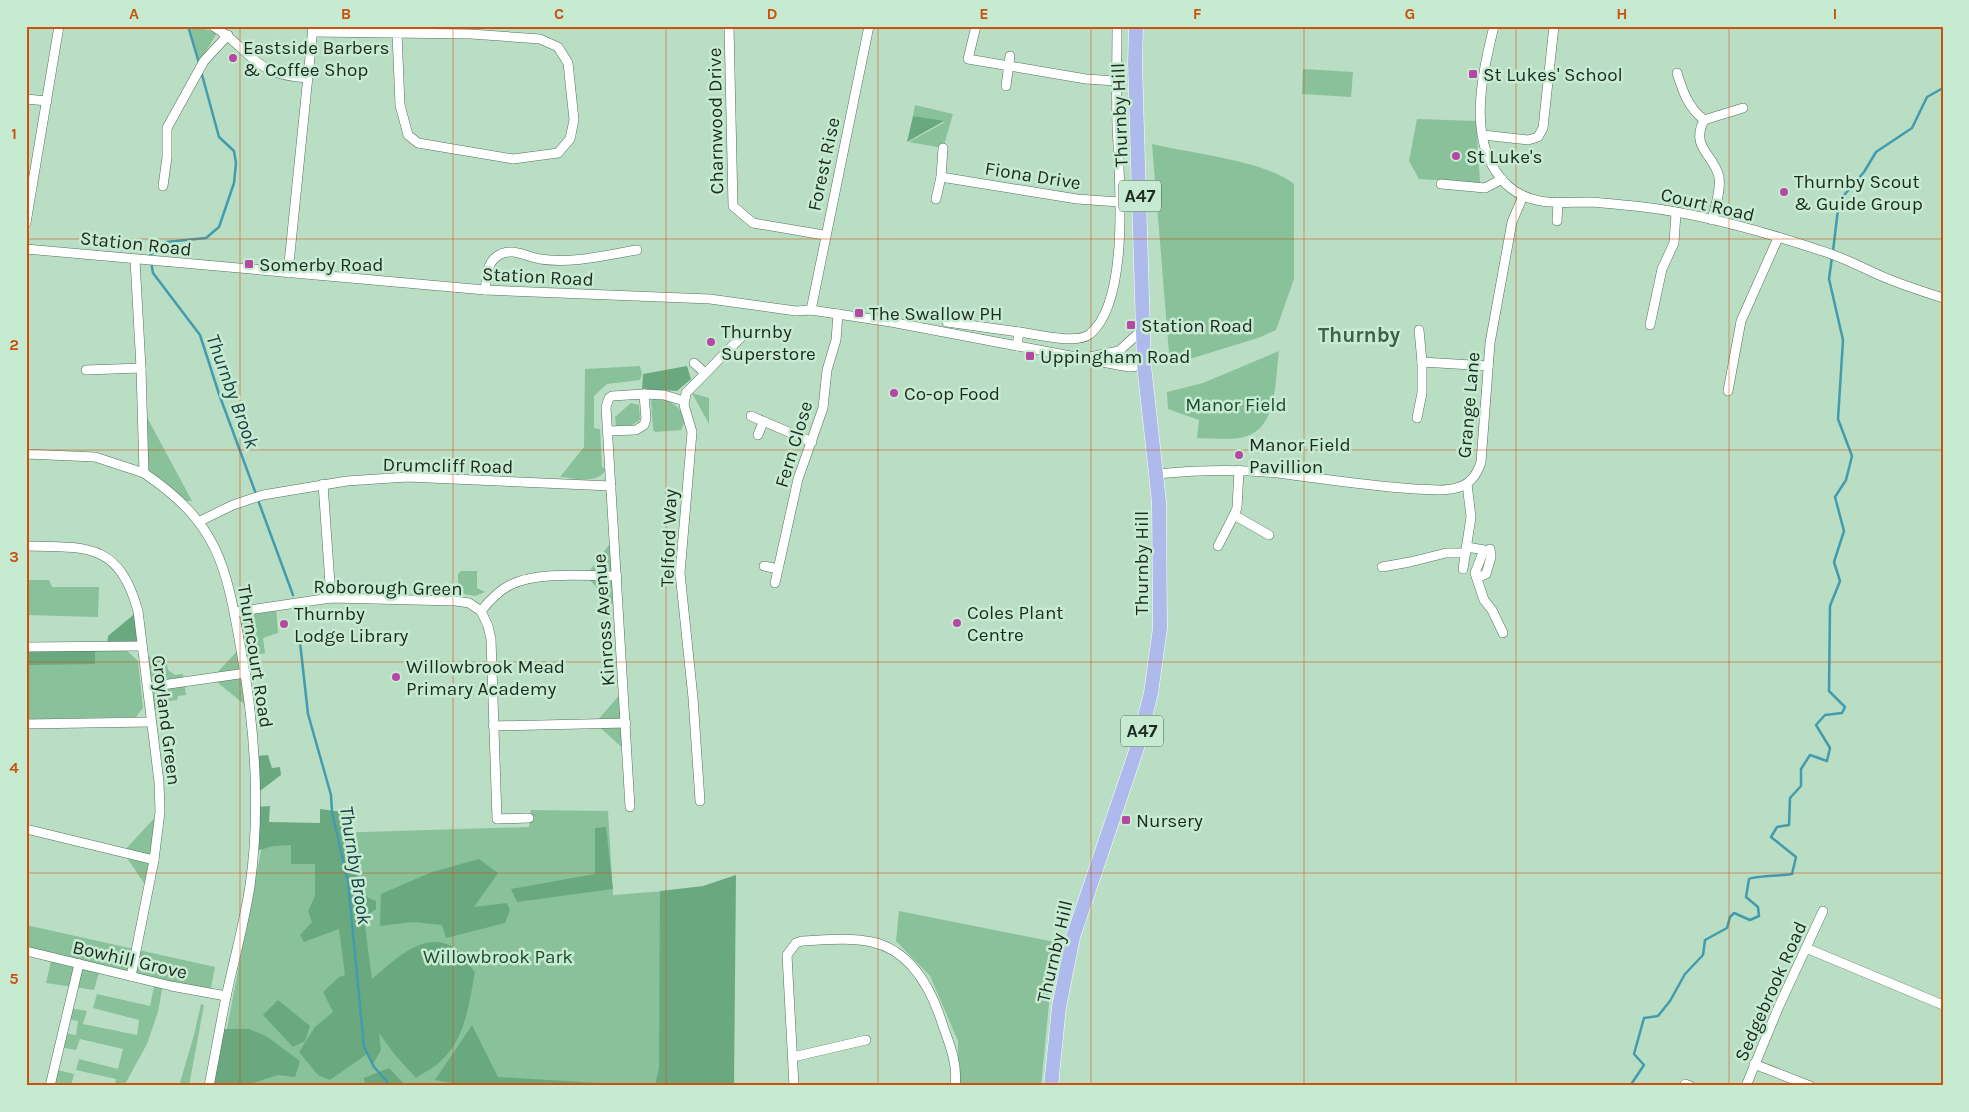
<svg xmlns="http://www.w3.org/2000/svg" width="1969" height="1112" font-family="Karla,sans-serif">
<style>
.green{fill:#88c19a}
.forest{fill:#6aa97f}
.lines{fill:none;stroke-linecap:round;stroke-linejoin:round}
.stream{stroke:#429caf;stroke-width:2.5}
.minor-casing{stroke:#52725c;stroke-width:10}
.highway-casing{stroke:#fff;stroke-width:15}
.minor{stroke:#fff;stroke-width:9}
.highway{stroke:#aebaeb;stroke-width:14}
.grid{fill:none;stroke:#c9520f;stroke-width:1;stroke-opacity:0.55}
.poi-dot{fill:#b647a5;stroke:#c7ebd1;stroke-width:2}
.labels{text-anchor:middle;stroke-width:5;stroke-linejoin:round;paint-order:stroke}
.shield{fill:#c7ebd1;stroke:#4f6455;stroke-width:1}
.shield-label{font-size:18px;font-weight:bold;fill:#1c2a20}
.poi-label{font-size:19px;fill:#1c2a20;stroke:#c7ebd1;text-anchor:start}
.street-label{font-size:19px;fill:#1c2a20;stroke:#c7ebd1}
.park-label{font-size:19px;fill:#1c4b2e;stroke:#c7ebd1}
.water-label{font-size:20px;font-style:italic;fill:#153e47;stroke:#c7ebd1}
.quarter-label{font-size:21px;font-weight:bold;fill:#40604a;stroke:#c7ebd1}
.neatline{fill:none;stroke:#c9520f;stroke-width:2}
.grid-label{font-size:16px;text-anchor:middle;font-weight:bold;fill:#c9520f}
</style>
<rect width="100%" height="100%" fill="#badec4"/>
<!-- green -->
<g class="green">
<polygon points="188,26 196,26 217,33 200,61 198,59"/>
<polygon points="1303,69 1353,72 1351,97 1302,94"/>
<polygon points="915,105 953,114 943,148 909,142 945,122 913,116"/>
<polygon points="1417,119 1476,121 1480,183 1419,179 1409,161"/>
<path d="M 1152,144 C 1189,153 1267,161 1294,184 L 1294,279 L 1276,330 L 1258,338 L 1170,365 Z"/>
<path d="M 1279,351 C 1275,378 1278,426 1247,436 C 1233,441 1212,438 1197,438 L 1199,420 L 1168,409 L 1167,392 L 1203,383 Z"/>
<path d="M 640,366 L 642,374 L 640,380 L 607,384 L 594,396 L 594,428 L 600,429 L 602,467 L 606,470 C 596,485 575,478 560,477 L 584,447 L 585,369 Z"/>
<polygon points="692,393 709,398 709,424"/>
<path d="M 655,398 C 669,399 680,406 686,419 L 681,430 L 655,432 L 653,429 L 651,401 Z"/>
<polygon points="631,403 639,405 640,420 632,425 616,426 615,417"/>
<polygon points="142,408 192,501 181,501 144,473"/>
<polygon points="614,538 620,613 586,576"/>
<polygon points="461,571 477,571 477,588 485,592 475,596 458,593 458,574"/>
<polygon points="26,580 49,580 52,587 99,587 98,617 26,615"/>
<polygon points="276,606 278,633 263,638 265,653 243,657 250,709 212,678 241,647 235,614"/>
<polygon points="26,651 127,651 138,661 143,708 136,717 26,719"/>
<polygon points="143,657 166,657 168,670 175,675 183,674 186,695 178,696 177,700 163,702 150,716"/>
<polygon points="624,690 628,753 595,723"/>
<polygon points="531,810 608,811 613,895 677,890 675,1086 216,1086 264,835 529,827"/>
<polygon points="160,812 148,889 123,852"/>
<polygon points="899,911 1055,942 1041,1086 958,1086 958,1041 930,976 896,941"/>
<polygon points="26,925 215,967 210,993 100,969 94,990 46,983 52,957 26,951"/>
<polygon points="155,982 163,984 158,1012 147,1044 124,1086 115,1086 116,1079 76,1070 79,1059 118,1069 123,1049 80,1039 76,1050 60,1047 63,1033 76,1035 78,1021 66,1019 69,1008 87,1011 83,1024 137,1035 139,1020 93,1008 97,994 150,1006"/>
<polygon points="201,1004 204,1005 189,1086 179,1086 194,1035"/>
<polygon points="54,1069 74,1074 71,1086 49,1086"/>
</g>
<!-- forest -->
<g class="forest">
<polygon points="913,116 944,121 907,142"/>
<polygon points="687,366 691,379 677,391 642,389 643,374"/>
<polygon points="138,611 141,646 107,646 108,636"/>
<polygon points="26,650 95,651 95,664 29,665 26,664"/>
<polygon points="268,755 272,768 280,767 281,775 256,794 255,756"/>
<path d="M 270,806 L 269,822 L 320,823 L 320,809 L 351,813 L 359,894 L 376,901 L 376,909 L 360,920 L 364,919 L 372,979 C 392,963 421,931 451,946 C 460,950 468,965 475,972 C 469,1003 466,1037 442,1060 C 435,1067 425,1072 416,1078 L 395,1055 L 379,1033 L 381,1050 L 373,1064 L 367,1054 L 330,1080 L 318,1075 L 299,1052 L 315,1027 L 333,1012 L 323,992 L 339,977 L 345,975 L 339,929 L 304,942 L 300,935 L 312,922 L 308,911 L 315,896 L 315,864 L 291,864 L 291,845 L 273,846 L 253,852 L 256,807 Z"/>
<polygon points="606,827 613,889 517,902 511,889 595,874 595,828"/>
<polygon points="479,859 498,873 474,907 507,903 510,910 505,923 446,938 442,925 413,922 380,926 381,894 432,872"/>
<polygon points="736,875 734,1086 655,1086 659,1068 660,891 703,886"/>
<polygon points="278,1000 310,1026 305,1041 293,1047 263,1015"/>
<polygon points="472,1025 498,1077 648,1086 468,1086 435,1080"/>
<polygon points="222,1029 249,1029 266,1036 300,1061 295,1077 278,1075 244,1086 211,1086"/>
<polygon points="389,1068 406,1086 365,1086 364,1078"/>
</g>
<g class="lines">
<!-- stream -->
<g class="stream">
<polyline points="188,26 199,63"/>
<polyline points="201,71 219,137 234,151 236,163 234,183 219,227 206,238 166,242 150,255 153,273 200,335 219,394 256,494"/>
<polyline points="1833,251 1839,201 1864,172 1876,152 1912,128 1927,97 1943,88"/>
<polyline points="258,500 293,595"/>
<polyline points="300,642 308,714 331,795 332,812 348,882 364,1047 374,1067 391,1086"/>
<path d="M 1630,1086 L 1644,1065 L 1634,1054 L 1644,1018 L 1658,1016 L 1670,1001 L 1685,974 L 1703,955 L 1705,940 L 1727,928 L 1730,917 L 1734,913 L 1750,920 L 1759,916 L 1758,907 L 1746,897 L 1749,879 C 1754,876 1782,876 1792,874 L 1796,857 L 1771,837 L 1777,827 L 1789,825 L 1790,798 L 1801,786 L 1801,769 L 1810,755 L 1827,761 L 1830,748 L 1816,725 L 1825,715 L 1842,713 L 1845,707 L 1829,691 L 1830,606 L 1840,581 L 1834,562 L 1844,531 L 1835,497 L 1846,480 L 1852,456 L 1838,419 L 1843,340 L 1829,279 L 1832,257"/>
</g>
<defs>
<g id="minor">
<path d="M 213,26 C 253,51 253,75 307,78"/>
<polyline points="729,26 733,206 753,223 824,235"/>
<polyline points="976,26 968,59 1086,79 1116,81"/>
<path d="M 1494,26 C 1482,76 1465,144 1507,185 C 1531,207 1560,202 1590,202 C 1607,203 1625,205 1643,207 C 1702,214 1762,231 1819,250 C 1840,256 1859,266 1879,275 C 1899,284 1921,291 1943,298"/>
<polyline points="312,32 471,34 540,39 558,47 568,63 574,120 570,139 558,153 513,159 418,143 408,135 400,105 397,33"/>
<path d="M 1677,73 C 1683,92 1688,107 1704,120 C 1690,148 1714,154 1719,177 C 1721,191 1715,207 1712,220"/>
<polyline points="1006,86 1010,56"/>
<polyline points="26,99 47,101"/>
<polyline points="1704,120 1743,108"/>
<polyline points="1483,135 1528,140 1538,137 1543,128 1554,26"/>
<polyline points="943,148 941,177 1077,199 1119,202"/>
<polyline points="1441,184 1485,188 1502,179"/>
<polyline points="163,186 167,157 167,128 204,61 228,35"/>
<polyline points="936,199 941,177"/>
<polyline points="1557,221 1558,202"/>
<polyline points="26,223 59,26"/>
<polyline points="26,249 485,290 710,299 796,311 811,310 891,322 1118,365 1130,367 1144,365"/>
<path d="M 135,260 L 141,368 L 144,473 C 219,524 226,565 241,650 C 255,728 261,808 250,886 C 244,924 234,960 226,997 C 220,1026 215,1056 209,1086"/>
<polyline points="288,273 313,27"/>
<path d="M 485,290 C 487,278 486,262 499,255 C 512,247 526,257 540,259 C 572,264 606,255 637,250"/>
<polyline points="811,310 869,26"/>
<polyline points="947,322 1019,332 1017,346"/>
<polyline points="1650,325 1662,269 1674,243 1676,213"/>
<polyline points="1419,330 1422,362"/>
<path d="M 1019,332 C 1036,334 1076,345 1090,334 C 1131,300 1119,174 1117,125 C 1116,92 1117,59 1117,26"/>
<polyline points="1090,357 1119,351 1143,329"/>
<polyline points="694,363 705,373"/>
<polyline points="86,370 141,368"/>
<polyline points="1728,391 1741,321 1778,238"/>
<polyline points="644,394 664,395 684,401"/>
<polyline points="751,416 812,442"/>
<polyline points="1417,418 1422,393 1422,362 1488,366"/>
<polyline points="608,431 636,430 644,425 646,419 644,394 612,396 609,398 606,407 630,807"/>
<polyline points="758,435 763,422"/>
<polyline points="26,454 95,457 144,473"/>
<polyline points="1239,470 1237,508 1234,515 1269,535"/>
<path d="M 1157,474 C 1198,470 1237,469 1278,473 C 1324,479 1369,486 1415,489 C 1428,489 1443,492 1456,488 C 1470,485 1477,475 1481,462 L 1490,343 L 1512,222 L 1523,196"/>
<polyline points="323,484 331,598"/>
<polyline points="200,521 233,505 263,495 347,481 407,477 611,486"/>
<path d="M 26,546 C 88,547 119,543 138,611 L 159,782 L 160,812 L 154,860 L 131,976"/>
<polyline points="1218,546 1234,515"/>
<polyline points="1467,547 1484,550 1475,573 1484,600 1492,610 1503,633"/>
<polyline points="764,566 778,569"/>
<polyline points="1382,567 1410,562 1446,553 1466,553"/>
<polyline points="1463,569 1471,517 1467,484"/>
<polyline points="1477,578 1486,574 1491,557 1490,549"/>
<polyline points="775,583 798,479 823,408 827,370 836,340 838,314"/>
<polyline points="481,611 488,626 491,639 497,819 529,818"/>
<path d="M 235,612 L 331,598 L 456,601 L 469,603 L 481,611 C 489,601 498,591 510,585 C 538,571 586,576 617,576"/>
<polyline points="26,647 141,646"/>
<polyline points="148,687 246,673"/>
<polyline points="26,724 151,722"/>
<polyline points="493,726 626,723"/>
<polyline points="700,801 693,698 680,573 692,432 684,405 686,393 746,332"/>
<polyline points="26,829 154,860"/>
<polyline points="1806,948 1943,1005"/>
<polyline points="26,951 171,986 226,996"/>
<polyline points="793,1057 866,1040"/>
<polyline points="1754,1064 1810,1086"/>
<polyline points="1685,1084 1690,1086"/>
<polyline points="50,1086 79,964"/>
<path d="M 794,1086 L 787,955 L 796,943 L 802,941 C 825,940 849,937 872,942 C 912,951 932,990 943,1026 C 950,1045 958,1065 955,1086"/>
<polyline points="1746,1086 1779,1006 1823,911"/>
</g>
<polyline id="highway" points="1051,1086 1059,1007 1073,937 1137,748 1151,693 1160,628 1159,502 1144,365 1135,63 1136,26"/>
</defs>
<!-- minor casing -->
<use href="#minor" class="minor-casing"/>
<!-- highway casing -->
<use href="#highway" class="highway-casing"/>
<!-- minor -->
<use href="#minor" class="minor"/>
<!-- highway -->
<use href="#highway" class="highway"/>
</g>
<!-- grid -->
<path class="grid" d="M 240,26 L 240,1086M 453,26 L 453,1086M 666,26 L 666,1086M 878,26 L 878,1086M 1091,26 L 1091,1086M 1304,26 L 1304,1086M 1516,26 L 1516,1086M 1729,26 L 1729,1086M 26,239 L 1943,239M 26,450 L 1943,450M 26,662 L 1943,662M 26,873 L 1943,873"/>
<!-- markers -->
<g class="poi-dot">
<circle cx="233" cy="58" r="5"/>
<rect x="1468" y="69" width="10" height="10" rx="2.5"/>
<circle cx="1456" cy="156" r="5"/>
<circle cx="1784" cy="192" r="5"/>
<rect x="244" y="259" width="10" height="10" rx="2.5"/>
<rect x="854" y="308" width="10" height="10" rx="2.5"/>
<rect x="1126" y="320" width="10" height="10" rx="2.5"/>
<circle cx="711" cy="342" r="5"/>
<rect x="1025" y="351" width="10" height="10" rx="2.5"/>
<circle cx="894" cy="393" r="5"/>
<circle cx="1239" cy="455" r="5"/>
<circle cx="957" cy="623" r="5"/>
<circle cx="284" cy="624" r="5"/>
<circle cx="396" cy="677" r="5"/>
<rect x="1121" y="815" width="10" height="10" rx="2.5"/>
</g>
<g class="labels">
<!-- shield labels -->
<g class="shield">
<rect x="1119" y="180.5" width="42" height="31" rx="4"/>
<rect x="1121" y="715.5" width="42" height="31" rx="4"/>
</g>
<g class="shield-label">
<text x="1140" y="202">A47</text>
<text x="1142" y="737">A47</text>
</g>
<!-- poi labels -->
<g class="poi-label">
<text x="243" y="54">Eastside Barbers<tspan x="243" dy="22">&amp; Coffee Shop</tspan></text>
<text x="1483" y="81">St Lukes' School</text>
<text x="1466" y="163">St Luke's</text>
<text x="1794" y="188">Thurnby Scout<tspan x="1794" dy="22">&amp; Guide Group</tspan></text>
<text x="259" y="271">Somerby Road</text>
<text x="869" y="320">The Swallow PH</text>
<text x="1141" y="332">Station Road</text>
<text x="721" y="338">Thurnby<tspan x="721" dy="22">Superstore</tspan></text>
<text x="1040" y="363">Uppingham Road</text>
<text x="904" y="400">Co-op Food</text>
<text x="1249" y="451">Manor Field<tspan x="1249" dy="22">Pavillion</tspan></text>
<text x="967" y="619">Coles Plant<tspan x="967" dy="22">Centre</tspan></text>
<text x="294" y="620">Thurnby<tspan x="294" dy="22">Lodge Library</tspan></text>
<text x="406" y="673">Willowbrook Mead<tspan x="406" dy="22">Primary Academy</tspan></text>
<text x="1136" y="827">Nursery</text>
</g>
<!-- street labels -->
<g class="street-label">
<text transform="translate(1119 115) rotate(-92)" y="7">Thurnby Hill</text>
<text transform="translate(715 121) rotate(-91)" y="7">Charnwood Drive</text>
<text transform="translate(823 164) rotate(-78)" y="7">Forest Rise</text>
<text transform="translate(1033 175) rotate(9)" y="7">Fiona Drive</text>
<text transform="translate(1708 204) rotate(13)" y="7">Court Road</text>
<text transform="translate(136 243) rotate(6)" y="7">Station Road</text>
<text transform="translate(538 276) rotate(3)" y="7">Station Road</text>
<text transform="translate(1468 405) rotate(-85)" y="7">Grange Lane</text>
<text transform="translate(793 444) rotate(-73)" y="7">Fern Close</text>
<text transform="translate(448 465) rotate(1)" y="7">Drumcliff Road</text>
<text transform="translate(668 538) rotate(-88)" y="7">Telford Way</text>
<text transform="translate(1141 563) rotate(-90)" y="7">Thurnby Hill</text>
<text transform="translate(388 587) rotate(1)" y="7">Roborough Green</text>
<text transform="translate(603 620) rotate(-94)" y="7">Kinross Avenue</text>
<text transform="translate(256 656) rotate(81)" y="7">Thurncourt Road</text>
<text transform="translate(167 720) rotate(83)" y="7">Croyland Green</text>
<text transform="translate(1054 951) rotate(-77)" y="7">Thurnby Hill</text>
<text transform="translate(130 959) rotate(13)" y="7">Bowhill Grove</text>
<text transform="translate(1770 991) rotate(-66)" y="7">Sedgebrook Road</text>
</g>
<!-- park labels -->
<g class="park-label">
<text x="1236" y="411">Manor Field</text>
<text x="498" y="963">Willowbrook Park</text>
</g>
<!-- water labels -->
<g class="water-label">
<text transform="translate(233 391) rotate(70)" y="7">Thurnby Brook</text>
<text transform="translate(356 865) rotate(81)" y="7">Thurnby Brook</text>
</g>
<!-- quarter labels -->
<g class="quarter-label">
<text x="1359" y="342">Thurnby</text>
</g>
</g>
<!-- border -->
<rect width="1969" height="1112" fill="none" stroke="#c7ebd1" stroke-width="55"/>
<rect x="28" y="28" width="1914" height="1056" class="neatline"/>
<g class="grid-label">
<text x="134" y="19">A</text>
<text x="346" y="19">B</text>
<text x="559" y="19">C</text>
<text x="772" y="19">D</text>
<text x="984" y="19">E</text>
<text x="1197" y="19">F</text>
<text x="1410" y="19">G</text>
<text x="1622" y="19">H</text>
<text x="1835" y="19">I</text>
<text x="14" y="139">1</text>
<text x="14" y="350">2</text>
<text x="14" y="562">3</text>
<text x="14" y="773">4</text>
<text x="14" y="984">5</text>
</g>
</svg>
